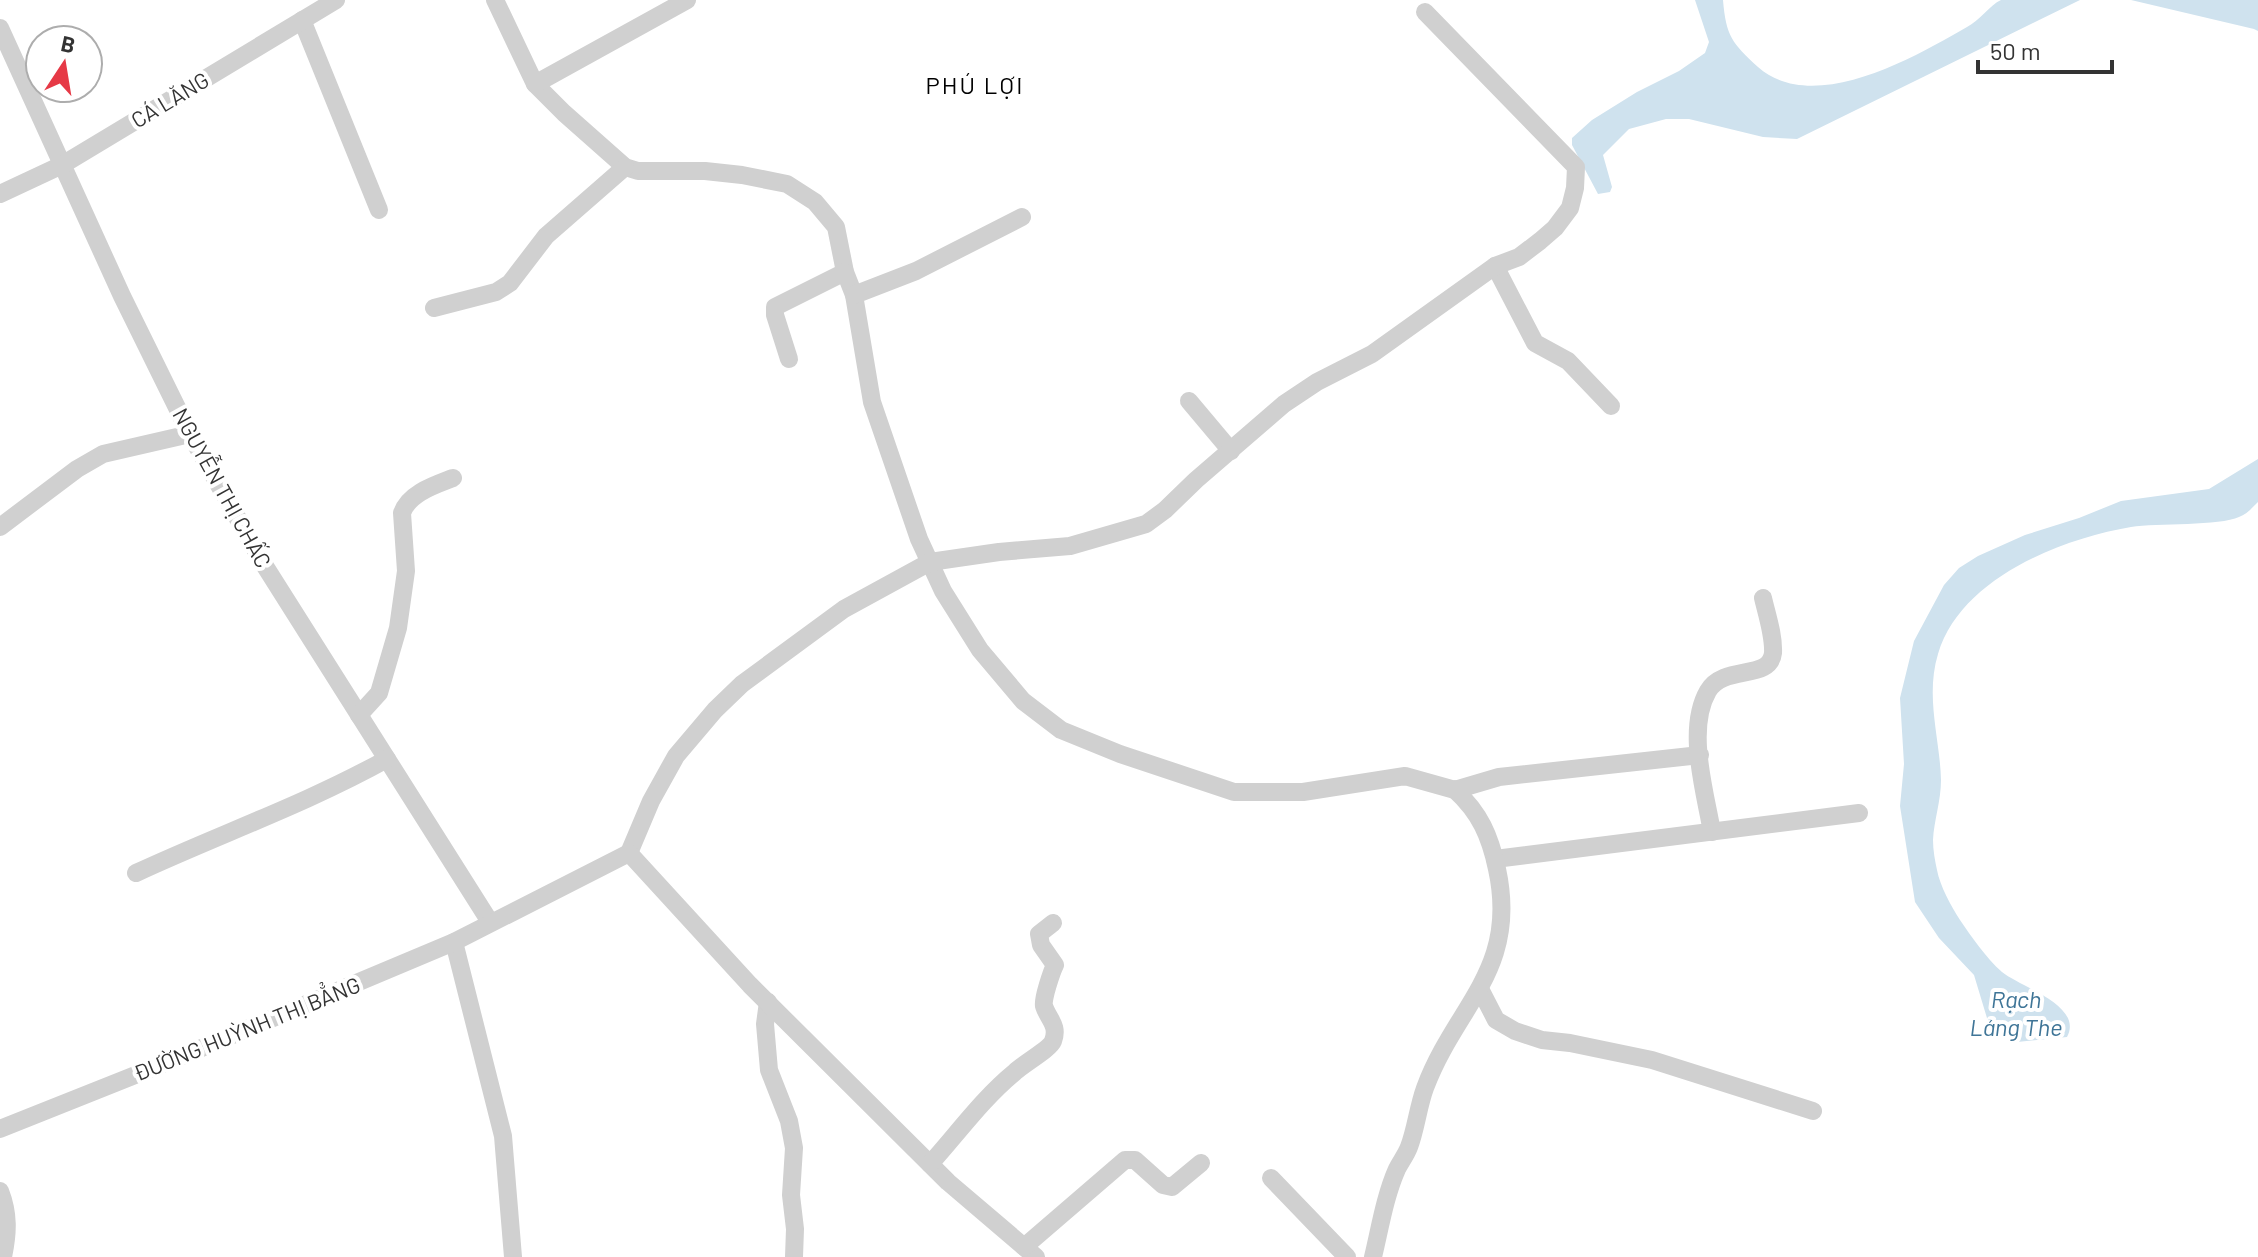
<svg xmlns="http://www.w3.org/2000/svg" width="2258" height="1257" font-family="Barlow,sans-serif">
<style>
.water{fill:#cfe2ee}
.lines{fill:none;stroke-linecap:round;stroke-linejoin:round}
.street{stroke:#d0d0d0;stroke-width:18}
.labels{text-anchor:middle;stroke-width:8;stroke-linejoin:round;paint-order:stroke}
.street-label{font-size:22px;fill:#333;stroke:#fff}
.neighbourhood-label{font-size:24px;letter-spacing:2px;fill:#000;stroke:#fff}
.water-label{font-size:24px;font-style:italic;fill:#3f7597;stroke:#fff}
</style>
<rect width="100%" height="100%" fill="#fff"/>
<!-- water -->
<g class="water">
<path d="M 1695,0 L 1723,0 C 1726,36 1732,43 1758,67 C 1813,116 1915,57 1967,27 C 1979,21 1990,5 2001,0 C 2010,0 2066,0 2080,0 L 1797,139 L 1763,137 L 1689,119 L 1666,119 L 1629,129 L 1603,155 L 1612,187 L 1610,192 L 1598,194 L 1572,145 L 1572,138 L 1592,120 L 1637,92 L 1679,71 L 1705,53 L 1709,42 Z"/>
<polygon points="2131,0 2258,0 2258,31 2254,29"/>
<path d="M 2258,459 L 2258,502 C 2252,508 2247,514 2239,517 C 2220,526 2157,523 2131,527 C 2060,539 1960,579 1938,654 C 1925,697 1940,738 1941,780 C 1941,801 1934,820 1933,840 C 1933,850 1935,861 1937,870 C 1940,886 1951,906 1960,920 C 1971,936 1986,958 2002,972 C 2020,987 2084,1005 2067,1037 L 2017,1042 L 2002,1037 L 1990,1028 L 1974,975 L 1939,938 L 1915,902 L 1900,806 L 1904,764 L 1900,698 L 1914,641 L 1944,585 L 1959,568 L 1978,556 L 2025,535 L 2079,518 L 2121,501 L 2209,489 Z"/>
</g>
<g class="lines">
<!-- street -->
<g class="street">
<polyline points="495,0 535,84 564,113 625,167 638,171 705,171 742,175 787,184 815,202 836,227 845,272 854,295 872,402 919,539 943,591 980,650 1023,701 1061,730 1120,754 1234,792 1303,792 1405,776 1455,790 1499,777 1700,755"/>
<polyline points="302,20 379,210"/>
<polyline points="0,28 122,296 190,434 263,563 490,922"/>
<polyline points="535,84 687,0"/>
<polyline points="0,194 62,165 336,0"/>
<polyline points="1495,266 1535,343 1568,361 1611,406"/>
<polyline points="854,295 916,271 1022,217"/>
<polyline points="434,308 496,292 510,283 546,236 625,167"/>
<polyline points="789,359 775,315 775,307 845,272"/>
<polyline points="1189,401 1231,451"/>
<polyline points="0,527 77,469 103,454 190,434"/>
<path d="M 359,715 L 379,693 L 398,628 L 406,571 L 402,513 C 409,493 435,485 453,478"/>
<path d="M 1712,832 C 1705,791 1686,729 1708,691 C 1724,664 1770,681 1773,653 C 1774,636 1767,615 1763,598"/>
<polyline points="629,853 651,801 676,756 715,710 742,684 844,609 930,562 999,552 1070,546 1146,524 1165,510 1196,480 1284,404 1317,382 1372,354 1495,266 1519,257 1540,241 1555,228 1570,208 1575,188 1576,167 1425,12"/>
<polyline points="1495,859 1859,813"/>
<path d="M 136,873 C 220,834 306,804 387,759"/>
<polyline points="454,942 503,1136 513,1257"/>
<polyline points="1480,989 1496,1020 1515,1031 1542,1040 1570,1043 1652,1060 1813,1111"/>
<polyline points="768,1002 765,1024 769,1070 789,1121 794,1148 791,1195 795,1229 794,1257"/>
<polyline points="0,1129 173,1060 454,942 629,853 750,985 948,1182 1036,1257"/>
<path d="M 930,1164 C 958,1133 983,1098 1015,1072 C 1023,1064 1050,1049 1053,1041 C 1059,1025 1048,1019 1044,1006 C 1042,1000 1052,971 1055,965 L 1041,945 L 1039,934 L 1053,923"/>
<polyline points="1271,1178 1347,1257"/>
<path d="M 0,1191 C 9,1214 8,1233 3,1257"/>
<polyline points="1024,1247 1125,1160 1135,1160 1163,1185 1172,1187 1201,1163"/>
<path d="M 1373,1257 C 1380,1228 1385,1196 1397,1169 C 1401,1161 1406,1155 1409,1147 C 1416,1129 1418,1107 1425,1088 C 1456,1005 1519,970 1497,869 C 1490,836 1480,813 1455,790"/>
</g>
</g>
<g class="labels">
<!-- street labels -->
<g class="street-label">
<text transform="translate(170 100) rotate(-31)" y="8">CÁ LĂNG</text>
<text transform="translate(222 488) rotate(61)" y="8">NGUYỄN THỊ CHẤC</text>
<text transform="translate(247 1029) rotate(-22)" y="8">ĐƯỜNG HUỲNH THỊ BẲNG</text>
</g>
<!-- neighbourhood labels -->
<g class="neighbourhood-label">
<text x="975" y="94">PHÚ LỢI</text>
</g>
<!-- water labels -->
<g class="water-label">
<text x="2016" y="1008">Rạch<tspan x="2016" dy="28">Láng The</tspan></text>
</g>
</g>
<!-- north arrow -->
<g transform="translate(64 64) rotate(12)"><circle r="38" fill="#ffffff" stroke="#adadad" stroke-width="2"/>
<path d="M0-6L14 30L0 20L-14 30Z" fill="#e63946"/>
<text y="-12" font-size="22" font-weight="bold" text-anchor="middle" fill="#333333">B</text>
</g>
<!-- scale -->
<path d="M1978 60v12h134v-12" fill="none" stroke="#333333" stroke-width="4"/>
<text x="1990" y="60" font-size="24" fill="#333333" stroke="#ffffff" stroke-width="6" paint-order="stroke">50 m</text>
</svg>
